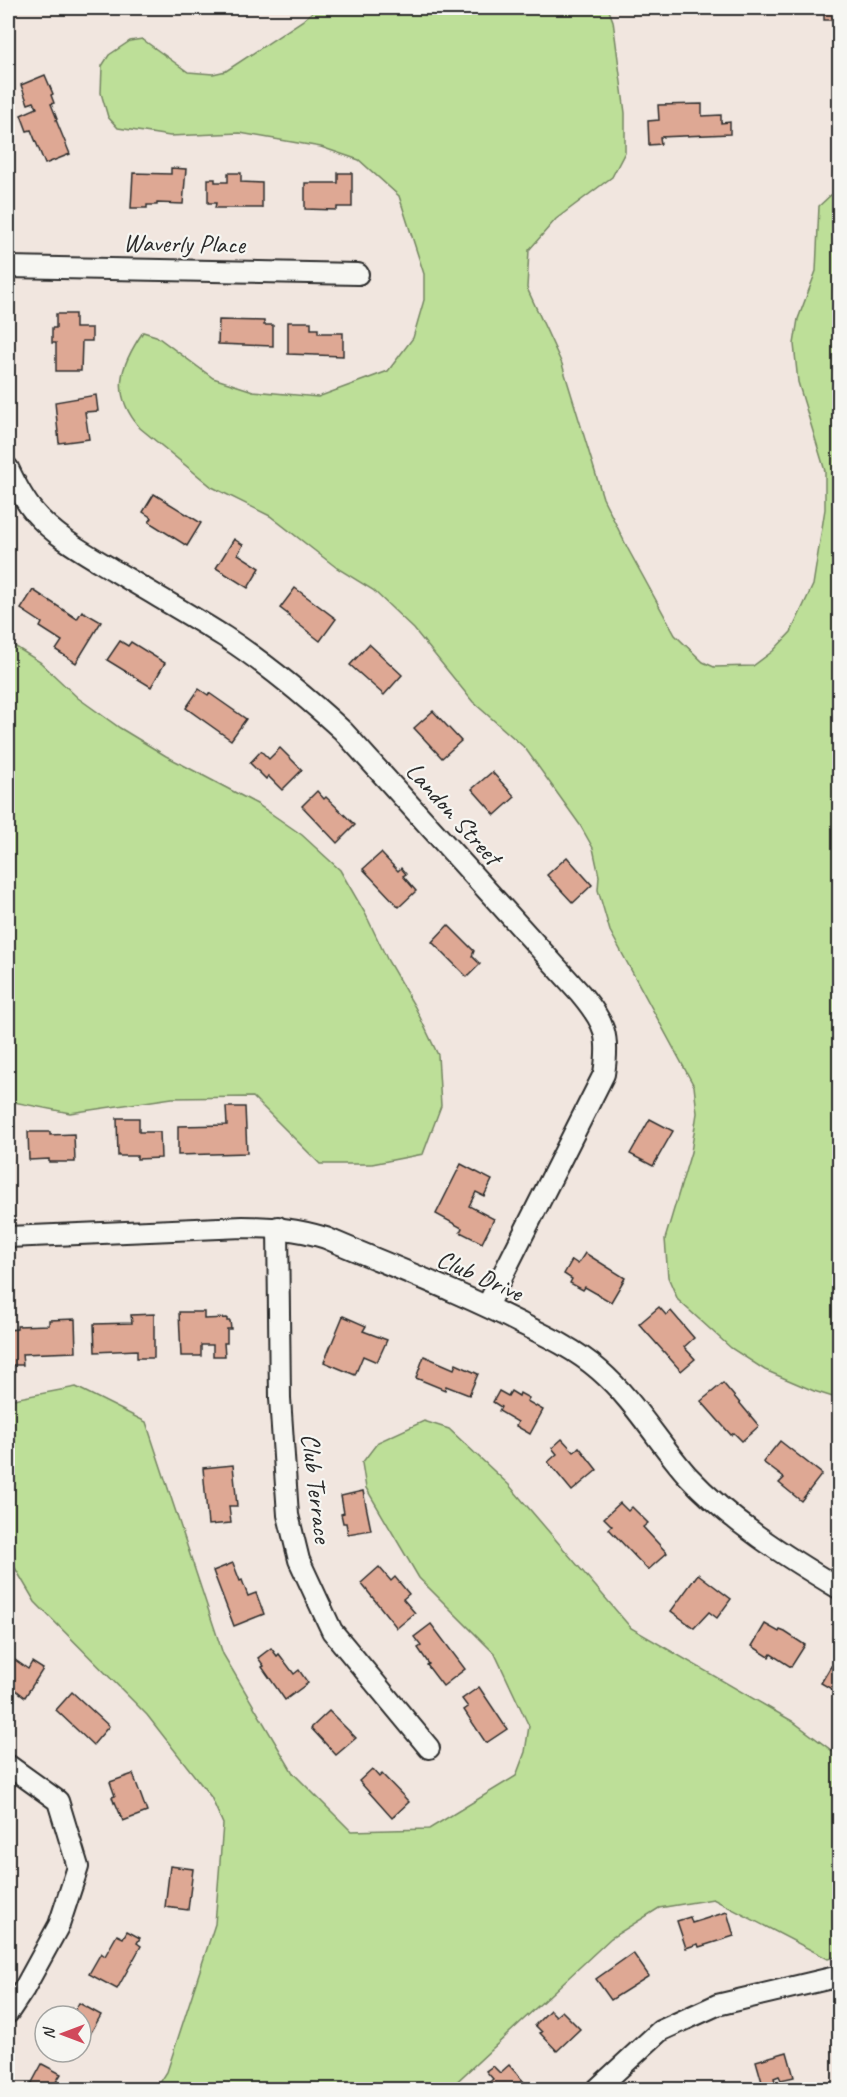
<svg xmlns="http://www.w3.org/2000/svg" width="847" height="2097" font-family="Caveat,sans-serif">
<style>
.green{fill:#bddf98;stroke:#748562;stroke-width:1.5}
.building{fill:#dea894;stroke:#2b2b2b;stroke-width:1.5}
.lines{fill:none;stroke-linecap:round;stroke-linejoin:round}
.minor-casing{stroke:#2b2b2b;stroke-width:24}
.minor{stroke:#f6f6f2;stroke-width:20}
.labels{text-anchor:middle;stroke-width:4.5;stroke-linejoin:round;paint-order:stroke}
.street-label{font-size:26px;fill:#2b2b2b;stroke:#f6f6f2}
</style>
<rect width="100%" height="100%" fill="#f1e6df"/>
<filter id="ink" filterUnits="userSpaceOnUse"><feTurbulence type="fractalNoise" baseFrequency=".0167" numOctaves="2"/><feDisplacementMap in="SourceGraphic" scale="12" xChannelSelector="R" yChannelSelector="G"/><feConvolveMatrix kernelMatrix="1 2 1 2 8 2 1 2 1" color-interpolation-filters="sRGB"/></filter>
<g filter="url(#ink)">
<!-- green -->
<g class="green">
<path d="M 317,8 L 608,8 L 613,21 L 625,113 L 625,152 L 612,177 L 556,219 L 529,250 L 527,288 L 562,364 L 603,498 L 628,549 L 675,635 L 703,662 L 714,667 L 753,666 L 773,651 L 791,632 L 813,585 L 825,509 L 825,471 L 798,382 L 794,344 L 798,319 L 816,271 L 819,206 L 831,195 L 839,192 L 839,1399 L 814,1391 L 765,1370 L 731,1348 L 678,1300 L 668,1277 L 665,1239 L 691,1152 L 697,1113 L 694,1086 L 610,931 L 598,890 L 599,876 L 593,848 L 580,825 L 525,748 L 473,702 L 414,629 L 373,590 L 337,568 L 270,516 L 212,487 L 140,428 C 110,393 120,366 143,332 L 156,336 L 213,378 L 253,391 L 318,397 L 388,371 L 413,338 L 424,300 L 424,274 L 399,196 L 359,160 L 321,147 L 240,133 L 170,136 L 118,128 L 108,117 L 101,93 L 102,66 L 109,55 L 130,41 L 142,39 L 188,72 L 213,74 L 226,71 L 302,21 Z"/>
<polygon points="8,642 40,662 78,698 120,728 166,756 257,804 302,835 340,870 365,913 388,961 415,1007 438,1055 441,1106 423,1154 372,1164 320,1164 253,1097 172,1098 70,1113 8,1101"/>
<polygon points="76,1387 146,1422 223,1654 293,1773 351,1831 429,1829 516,1776 525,1752 529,1726 495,1654 419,1578 366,1488 362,1463 378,1442 424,1421 449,1429 509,1485 631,1628 792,1721 839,1756 839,1956 828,1959 713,1899 659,1908 611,1938 449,2089 156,2089 167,2072 215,1924 223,1824 211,1797 147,1715 35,1602 8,1556 8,1400"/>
</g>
<!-- building -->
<g class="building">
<rect x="824" y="8" width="16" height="12"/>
<polygon points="45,75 53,94 51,95 54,103 51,104 57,119 56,120 70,154 45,164 31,130 27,131 21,115 37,108 34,102 28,104 21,85"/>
<polygon points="702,104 702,116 721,115 721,123 730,122 730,134 660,137 661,144 649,145 648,121 659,120 658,105"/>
<polygon points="171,168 186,169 183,204 157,203 157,205 147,205 147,208 131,208 133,173 171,174"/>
<polygon points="228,173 241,173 241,182 262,183 262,208 215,208 216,203 208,203 208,179 215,179 215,182 228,182"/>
<polygon points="338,173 352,173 352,207 337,207 337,210 305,209 305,183 338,183"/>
<polygon points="56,314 75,314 75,328 92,328 92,341 82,341 81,371 56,371 56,343 52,343 52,328 56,328"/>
<polygon points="219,320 264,321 264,325 273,325 273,346 218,344"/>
<polygon points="288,322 311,322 311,329 318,329 318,333 343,333 343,356 288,354"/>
<polygon points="96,395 98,411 85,412 89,439 59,443 55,402"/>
<polygon points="154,494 201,523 187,546 149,522 152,518 143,512"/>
<polygon points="234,539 243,545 238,554 260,568 248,588 216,568"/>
<polygon points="295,588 336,619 320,641 288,616 289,615 280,608"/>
<polygon points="33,590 77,619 82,611 101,622 76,663 56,650 62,641 40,627 42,623 21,609"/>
<polygon points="120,641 128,646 131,642 165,663 151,687 107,660"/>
<polygon points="369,644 402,675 384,695 350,665"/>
<polygon points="199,689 208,695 209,693 246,719 231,740 186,708"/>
<polygon points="433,711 461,741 442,758 414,728"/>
<polygon points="280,748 302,770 282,790 268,776 266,779 250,763 261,751 269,759"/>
<polygon points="492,772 515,797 495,815 472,789"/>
<polygon points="317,791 324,799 326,797 355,825 337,843 302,806"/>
<polygon points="381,853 398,871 401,868 406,874 403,876 416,891 399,907 363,869"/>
<polygon points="567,857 592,885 573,903 547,875"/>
<polygon points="448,925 474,951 472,956 480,964 467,977 432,942"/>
<polygon points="226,1107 245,1107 247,1153 178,1155 178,1126 227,1125"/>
<polygon points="117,1118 139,1118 139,1132 160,1132 161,1158 137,1159 137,1156 118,1156"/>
<polygon points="650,1119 673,1131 653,1166 630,1154"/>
<polygon points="28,1132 50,1132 50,1135 74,1134 75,1162 49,1162 49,1159 29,1160"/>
<polygon points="461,1164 492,1180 484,1196 476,1192 469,1206 494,1219 482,1243 460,1232 462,1228 436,1214"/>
<polygon points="585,1253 625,1278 611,1302 585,1287 583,1290 570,1283 572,1279 564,1274 572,1260 578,1264"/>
<polygon points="659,1307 666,1315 671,1311 694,1338 684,1347 695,1359 681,1371 639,1324"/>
<polygon points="179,1312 204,1312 204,1319 227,1318 227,1321 230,1321 231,1329 227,1329 227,1343 224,1343 225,1356 213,1356 213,1345 201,1345 201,1356 181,1356"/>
<polygon points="154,1314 154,1358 137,1358 137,1350 95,1352 94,1324 132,1323 131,1315"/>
<polygon points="343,1316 366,1326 363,1331 387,1340 377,1362 363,1356 355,1375 324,1362"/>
<polygon points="75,1319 76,1352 22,1354 23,1365 8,1365 8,1330 17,1329 17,1326 49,1325 49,1320"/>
<polygon points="424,1356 454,1369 456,1364 478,1374 469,1395 446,1386 445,1390 416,1378"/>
<polygon points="723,1383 759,1426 742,1441 734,1433 731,1435 701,1401"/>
<polygon points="499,1391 508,1396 511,1391 519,1396 520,1393 529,1398 527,1401 543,1410 530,1434 516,1426 518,1422 499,1411 501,1407 493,1402"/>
<polygon points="562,1439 574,1452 579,1447 597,1470 572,1491 548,1462 557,1454 552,1448"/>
<polygon points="780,1441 822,1474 801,1501 779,1483 784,1478 763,1462"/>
<polygon points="233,1465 237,1506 229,1506 231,1523 208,1525 203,1468"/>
<polygon points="363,1491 371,1530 348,1534 346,1523 343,1523 341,1514 344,1513 341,1496"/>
<polygon points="620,1503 628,1511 632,1507 648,1523 643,1527 667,1553 648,1570 609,1529 612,1526 604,1518"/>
<polygon points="233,1563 240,1581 242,1580 248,1596 256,1593 264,1614 234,1626 213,1571"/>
<polygon points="379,1567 391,1581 395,1577 409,1594 403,1599 415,1613 397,1628 361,1583"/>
<polygon points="698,1574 731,1599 717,1618 709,1612 694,1628 671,1611"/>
<polygon points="431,1624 465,1669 443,1686 427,1665 429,1664 418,1648 421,1646 414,1637"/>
<polygon points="765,1624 779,1632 780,1630 785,1632 805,1645 791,1667 771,1654 769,1657 752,1646"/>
<polygon points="271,1648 277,1656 279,1654 294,1674 299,1670 308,1683 285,1700 262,1667 264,1666 258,1658"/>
<polygon points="8,1655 28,1669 32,1662 43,1669 25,1697 8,1684"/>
<polygon points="831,1666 840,1670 840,1694 821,1683"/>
<polygon points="479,1687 507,1729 486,1743 464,1710 468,1707 462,1699"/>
<polygon points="72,1692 109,1726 93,1745 56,1710"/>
<polygon points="329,1711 356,1738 336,1755 311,1728"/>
<polygon points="372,1769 379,1777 382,1774 409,1802 392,1818 359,1781"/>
<polygon points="133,1774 147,1812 123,1821 115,1802 114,1803 112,1797 115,1796 110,1782"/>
<polygon points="170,1866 193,1869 188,1910 165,1907"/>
<polygon points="727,1912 734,1936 699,1947 698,1944 686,1948 677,1921 690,1917 692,1923"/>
<polygon points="127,1931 140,1938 137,1943 141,1946 117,1989 89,1974 101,1953 105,1956 117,1935 123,1938"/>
<polygon points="633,1953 649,1976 611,2000 596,1979"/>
<polygon points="79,2003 101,2015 81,2050 81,2016 66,2016 71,2008 75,2010"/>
<polygon points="550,2010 556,2016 562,2011 580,2029 557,2051 540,2033 542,2032 535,2025"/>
<polygon points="787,2052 794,2077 781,2080 779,2076 774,2078 776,2085 764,2089 756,2061"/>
<polygon points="42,2064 61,2074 56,2082 65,2087 64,2090 26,2090 27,2087 29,2088"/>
<polygon points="509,2065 524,2082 516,2090 484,2090 483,2088 493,2079 486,2071 493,2066 500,2073"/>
</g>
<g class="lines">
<defs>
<g id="minor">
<polyline points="8,267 358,274"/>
<path d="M 8,468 C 15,483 23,499 34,512 C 55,537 87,554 115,571 C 151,593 189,614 225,637 C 268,665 306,697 343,731 L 580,993 C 605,1023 610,1035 604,1074 L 487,1306"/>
<polyline points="278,1227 280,1398 288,1515 299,1560 332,1631 429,1748"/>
<path d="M 8,1237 L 243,1227 C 272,1227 297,1229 326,1238 C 391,1266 458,1291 522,1324 C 549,1337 576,1350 599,1370 C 634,1400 657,1441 687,1475 C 731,1522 785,1556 840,1589"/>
<polyline points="8,1765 58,1801 78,1867 59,1925 24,1989 8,2013"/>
<polyline points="596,2090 660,2031 717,2005 840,1976"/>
</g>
</defs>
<!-- minor casing -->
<use href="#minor" class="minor-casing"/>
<!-- minor -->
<use href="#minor" class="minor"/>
</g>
</g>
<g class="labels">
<!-- street labels -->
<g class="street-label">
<text transform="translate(184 243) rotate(1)" y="9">Waverly Place</text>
<text transform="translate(454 813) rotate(48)" y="9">Landon Street</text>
<text transform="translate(480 1275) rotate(24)" y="9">Club Drive</text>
<text transform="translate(317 1488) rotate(83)" y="9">Club Terrace</text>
</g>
</g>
<!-- margin -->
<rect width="847" height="2097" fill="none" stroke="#f6f6f2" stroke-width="30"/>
<rect x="15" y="15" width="817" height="2067" fill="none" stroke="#2b2b2b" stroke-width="2" filter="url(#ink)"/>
<!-- north arrow -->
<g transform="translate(63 2034) rotate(270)"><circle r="28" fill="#f6f6f2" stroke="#a5a5a2" stroke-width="1.5"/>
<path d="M0-4.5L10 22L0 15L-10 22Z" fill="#d1495b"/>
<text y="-9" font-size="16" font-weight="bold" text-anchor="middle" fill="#2b2b2b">N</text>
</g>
</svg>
